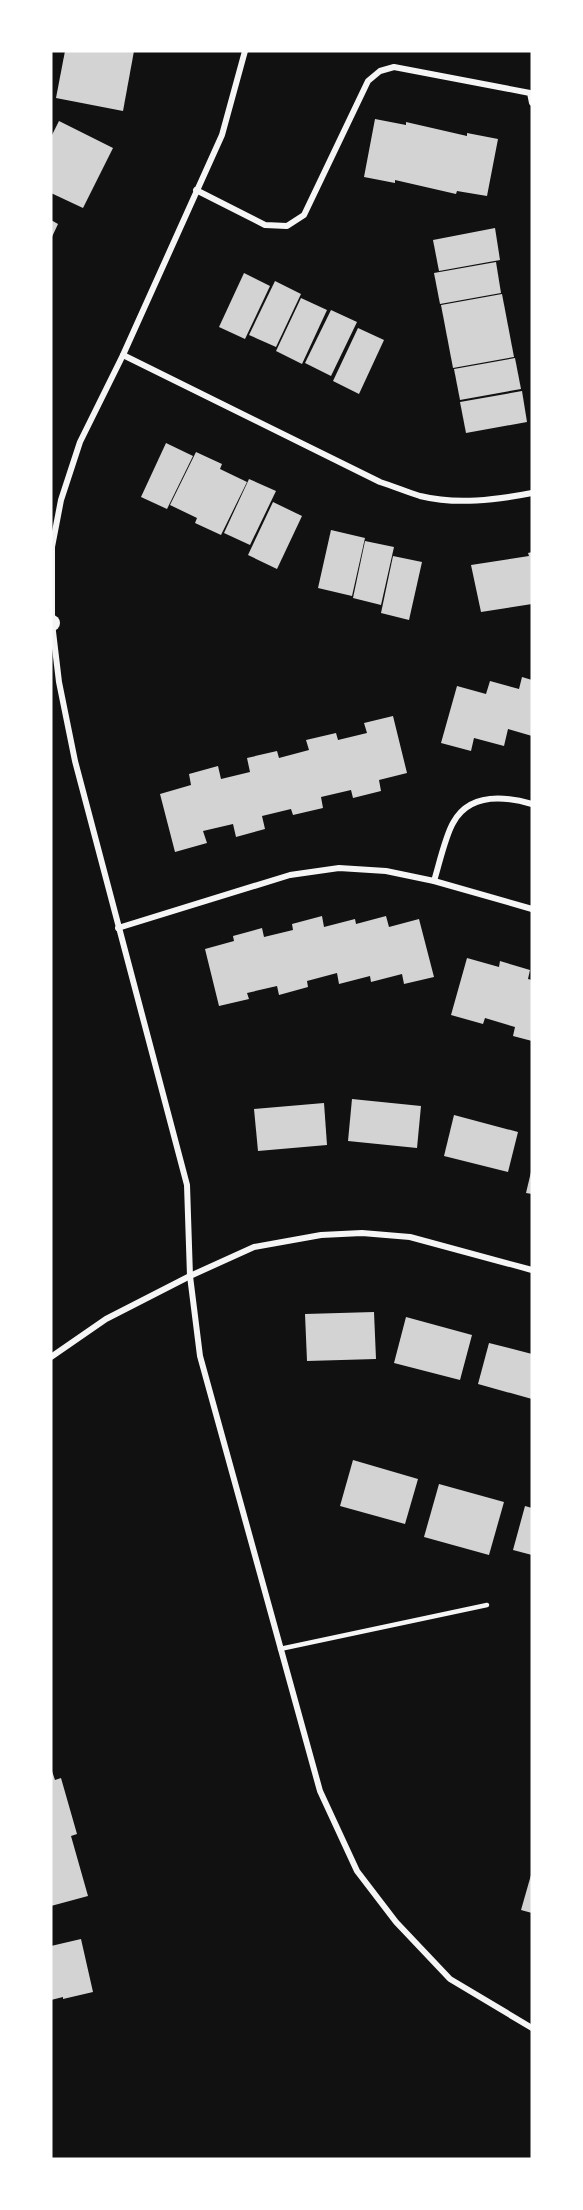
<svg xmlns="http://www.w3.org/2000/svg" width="583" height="2210" font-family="Literata,serif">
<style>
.building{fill:#d3d3d3}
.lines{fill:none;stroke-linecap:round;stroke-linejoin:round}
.service{stroke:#f5f5f5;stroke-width:4.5}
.minor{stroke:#f5f5f5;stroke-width:6}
.trunk{stroke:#f5f5f5;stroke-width:16}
</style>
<rect width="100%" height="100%" fill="#111"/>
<!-- building -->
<g class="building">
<polygon points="65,51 134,51 123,111 56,98"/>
<polygon points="375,119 406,125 406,122 467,136 467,133 498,139 487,196 457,191 456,194 395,180 395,183 364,177"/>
<polygon points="59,121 113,148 83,208 51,193 51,137"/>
<polygon points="51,220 58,224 51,239"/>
<polygon points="495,228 500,260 439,271 433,240"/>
<polygon points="496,262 501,293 440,304 434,273"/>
<polygon points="244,273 270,286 245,339 219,327"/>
<polygon points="275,281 301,294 276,347 249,335"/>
<polygon points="502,294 514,357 453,368 441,305"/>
<polygon points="301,298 327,310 302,364 276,351"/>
<polygon points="331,310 357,322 331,376 305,363"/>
<polygon points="358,328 384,340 359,394 333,381"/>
<polygon points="515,358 521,389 460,400 454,369"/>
<polygon points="522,391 527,422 466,433 460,402"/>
<polygon points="166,443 193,456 167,509 141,497"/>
<polygon points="196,452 222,464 220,469 247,482 221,535 195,523 197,518 170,505"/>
<polygon points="249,479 276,491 250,545 224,533"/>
<polygon points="273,502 302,516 277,569 248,555"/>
<polygon points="331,530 365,538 352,596 318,588"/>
<polygon points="365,541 394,547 381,605 353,598"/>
<polygon points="532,552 532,604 481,612 471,565 529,556 528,553"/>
<polygon points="393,556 422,562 409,620 381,613"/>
<polygon points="522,677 532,680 532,736 508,729 504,746 474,738 471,751 441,743 457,686 486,694 490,681 519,689"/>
<polygon points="393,716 407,773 379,780 381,791 353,798 351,790 321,797 323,808 293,815 291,809 262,816 265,829 236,837 233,824 203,831 207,843 175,852 160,794 191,785 189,774 218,766 221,779 250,772 247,758 277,751 279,758 309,750 306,740 336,733 338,740 367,733 364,723"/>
<polygon points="322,916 324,927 355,919 356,924 386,916 389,927 419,919 434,977 404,984 402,974 371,982 370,976 339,984 337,973 307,981 308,987 279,995 277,986 247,993 249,999 219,1006 205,949 234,941 233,936 262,928 264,937 293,930 292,924"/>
<polygon points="467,958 499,967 500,961 530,970 528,979 532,980 532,1041 513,1036 515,1027 485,1018 483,1024 451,1015"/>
<polygon points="352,1099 421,1106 417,1148 348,1141"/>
<polygon points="324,1103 327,1145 258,1151 254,1109"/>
<polygon points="454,1115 518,1132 508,1172 444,1156"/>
<polygon points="531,1172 532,1172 532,1194 526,1193"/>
<polygon points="374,1312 376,1359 307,1361 305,1314"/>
<polygon points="406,1317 472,1335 460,1380 394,1363"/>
<polygon points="489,1343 532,1354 532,1399 478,1384"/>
<polygon points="353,1460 418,1479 405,1524 340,1506"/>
<polygon points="439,1484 504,1502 489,1555 424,1537"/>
<polygon points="525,1506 532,1508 532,1555 513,1550"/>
<polygon points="51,1768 55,1780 61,1778 77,1834 71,1836 88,1896 51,1906"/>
<polygon points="531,1875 532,1875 532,1913 521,1910"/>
<polygon points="81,1939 93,1992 63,1999 63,1997 51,2000 51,1946"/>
</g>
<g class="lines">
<!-- service -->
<polyline class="service" points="280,1649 487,1605"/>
<!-- minor -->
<g class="minor">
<polyline points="245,51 222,135 123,355 80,442 61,500 52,547 52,623 59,682 75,761 187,1185 190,1276 200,1356 320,1791 357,1871 396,1922 450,1979 532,2028"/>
<polyline points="196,190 265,225 287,226 304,215 368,81 380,71 394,67 530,93 532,103"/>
<path d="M 123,355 L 380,482 C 393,486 407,492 420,496 C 457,505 496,500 532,493"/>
<path d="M 434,881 C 439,865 445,837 453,823 C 469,793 504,796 532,804"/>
<polyline points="118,928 290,875 339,868 386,871 434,881 532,909"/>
<polyline points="51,1357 106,1319 190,1276 254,1247 321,1235 362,1233 410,1237 532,1270"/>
</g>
<!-- trunk -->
<polyline class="trunk" points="51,623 52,623"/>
</g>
<!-- border -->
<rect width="583" height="2210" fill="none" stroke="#ffffff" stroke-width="105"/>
</svg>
